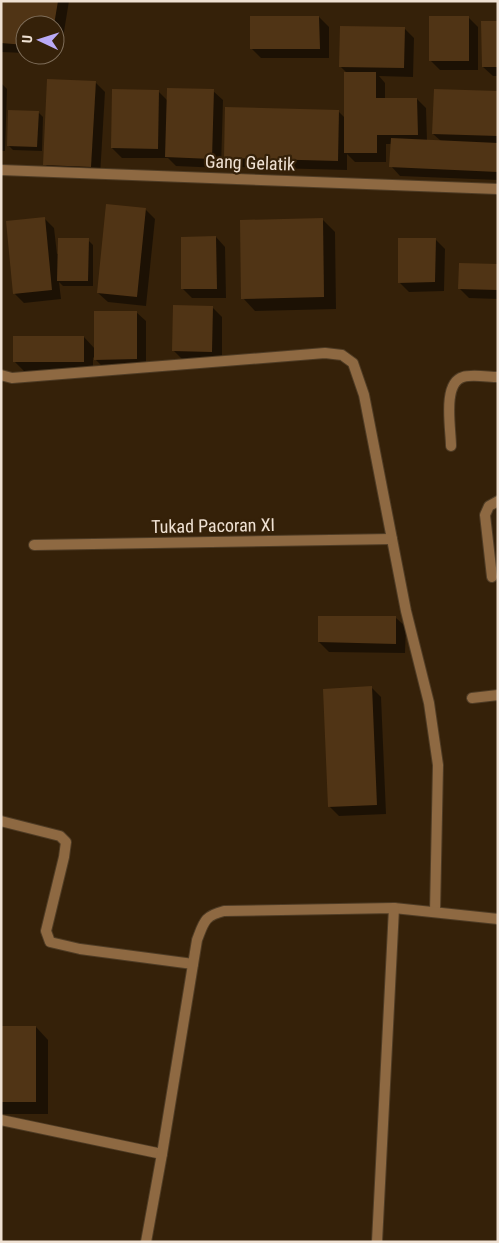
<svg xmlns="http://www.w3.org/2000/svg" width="499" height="1243" font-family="'Roboto Condensed',sans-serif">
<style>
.shadow{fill:#0007}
.building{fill:#503415}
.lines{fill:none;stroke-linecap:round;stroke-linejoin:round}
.minor-casing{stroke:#4f3c25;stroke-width:12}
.minor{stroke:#8e6942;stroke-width:10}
.labels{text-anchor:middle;stroke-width:4.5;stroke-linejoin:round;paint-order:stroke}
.street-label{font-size:18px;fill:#efe1d3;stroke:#352109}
</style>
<rect width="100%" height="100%" fill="#352109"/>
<!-- shadow -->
<g class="shadow">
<polygon points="1,1 69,1 60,56 49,55 55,55 55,25 25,25 25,53 1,52"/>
<polygon points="319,17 329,27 329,58 261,58 252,49"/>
<polygon points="469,18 478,27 478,70 440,70 431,61"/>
<polygon points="498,23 498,76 493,76 483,67"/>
<polygon points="405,29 414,38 413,77 379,76 385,83 385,99 417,99 426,108 427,141 441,141 433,134 498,92 498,180 400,176 391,166 392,144 386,144 386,162 355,162 347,154 347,170 235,167 225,158 338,111 346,119 346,72 340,66"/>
<polygon points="95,82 105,92 100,176 54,174 45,164"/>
<polygon points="1,83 7,89 5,151 1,151"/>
<polygon points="158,91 168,101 213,91 223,100 221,168 176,166 168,158 122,158 112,148"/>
<polygon points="38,112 43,117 42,151 13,150 8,145"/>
<polygon points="145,209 155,219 146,306 108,302 98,293"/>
<polygon points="45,219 54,228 57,254 88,240 93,245 93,286 63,286 59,282 61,299 24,303 15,294"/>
<polygon points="323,220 335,232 336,309 255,311 243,298"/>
<polygon points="216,237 225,247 226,298 192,298 183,289"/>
<polygon points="435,239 445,249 444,291 409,292 399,282"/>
<polygon points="498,265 498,299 469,298 460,289"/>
<polygon points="213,308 222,317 222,361 183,360 174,351"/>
<polygon points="136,312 146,321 146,368 105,369 93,357 93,372 24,371 15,362 84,337 95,349"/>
<polygon points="396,618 406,627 405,653 329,652 319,642"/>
<polygon points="372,688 381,697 386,814 339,816 329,806"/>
<polygon points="1,1027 36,1027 48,1040 48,1114 1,1114"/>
</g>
<!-- building -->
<g class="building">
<polygon points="1,1 58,1 54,25 25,25 25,45 1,43"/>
<polygon points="250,16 319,16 320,49 250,49"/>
<rect x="429" y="16" width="40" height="45"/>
<polygon points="481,21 498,21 498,67 482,67"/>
<polygon points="340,26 405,27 404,68 339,67"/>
<polygon points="344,72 376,72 376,98 417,98 418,135 377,135 377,153 344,153"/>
<polygon points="47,79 96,81 91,167 43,165"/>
<polygon points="167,88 214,89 212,159 165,157"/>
<polygon points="112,89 159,90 158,149 111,148"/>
<polygon points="434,89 498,91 498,136 432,134"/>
<polygon points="225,107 339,110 338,161 224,158"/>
<polygon points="8,110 39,111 37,147 7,146"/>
<polygon points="391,138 498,143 498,172 389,167"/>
<polygon points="106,204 146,208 137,297 97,293"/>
<polygon points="45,217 52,290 13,294 6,221"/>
<polygon points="323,218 324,297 241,299 240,220"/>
<polygon points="216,236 217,289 181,289 181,237"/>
<polygon points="58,238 89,238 88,281 57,281"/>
<polygon points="398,238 436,238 435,282 398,283"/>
<polygon points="459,263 498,264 498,290 458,289"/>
<polygon points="173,305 213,306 212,352 172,351"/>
<polygon points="94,311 137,311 137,359 94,360"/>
<rect x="13" y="336" width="71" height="26"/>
<polygon points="318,616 396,616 396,644 318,642"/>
<polygon points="372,686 377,805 328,807 323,689"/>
<rect x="1" y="1026" width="35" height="76"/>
</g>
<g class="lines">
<defs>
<g id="minor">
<polyline points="1,170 498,189"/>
<polyline points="1,375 12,378 325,353 342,355 353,363 364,395 406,611 429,703 438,765 435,912"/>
<path d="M 451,446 C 451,429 442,383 463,377 C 471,374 489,377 498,377"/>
<polyline points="34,545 392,539"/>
<polyline points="492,577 485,515 489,506 498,501"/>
<polyline points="472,698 498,695"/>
<polyline points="1,821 60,836 66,842 64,857 46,931 50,942 80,949 193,964"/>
<polyline points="1,1120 162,1154"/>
<path d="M 146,1242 L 162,1154 L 197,940 C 204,922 204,916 224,911 L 394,908 L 498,919"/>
<polyline points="377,1242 394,908"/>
</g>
</defs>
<!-- minor casing -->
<use href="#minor" class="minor-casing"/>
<!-- minor -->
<use href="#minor" class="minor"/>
</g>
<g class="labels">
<!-- street labels -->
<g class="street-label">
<text transform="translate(250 163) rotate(2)" y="6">Gang Gelatik</text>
<text transform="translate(213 526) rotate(-1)" y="6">Tukad Pacoran XI</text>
</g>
</g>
<!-- border -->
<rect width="499" height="1243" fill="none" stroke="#efe1d3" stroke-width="5"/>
<!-- north arrow -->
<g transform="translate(40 40) rotate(274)"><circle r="24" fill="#352109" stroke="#7f6e5a"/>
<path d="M0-4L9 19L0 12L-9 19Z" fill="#baaaf6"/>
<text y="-8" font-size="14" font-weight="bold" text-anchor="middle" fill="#efe1d3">U</text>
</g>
</svg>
